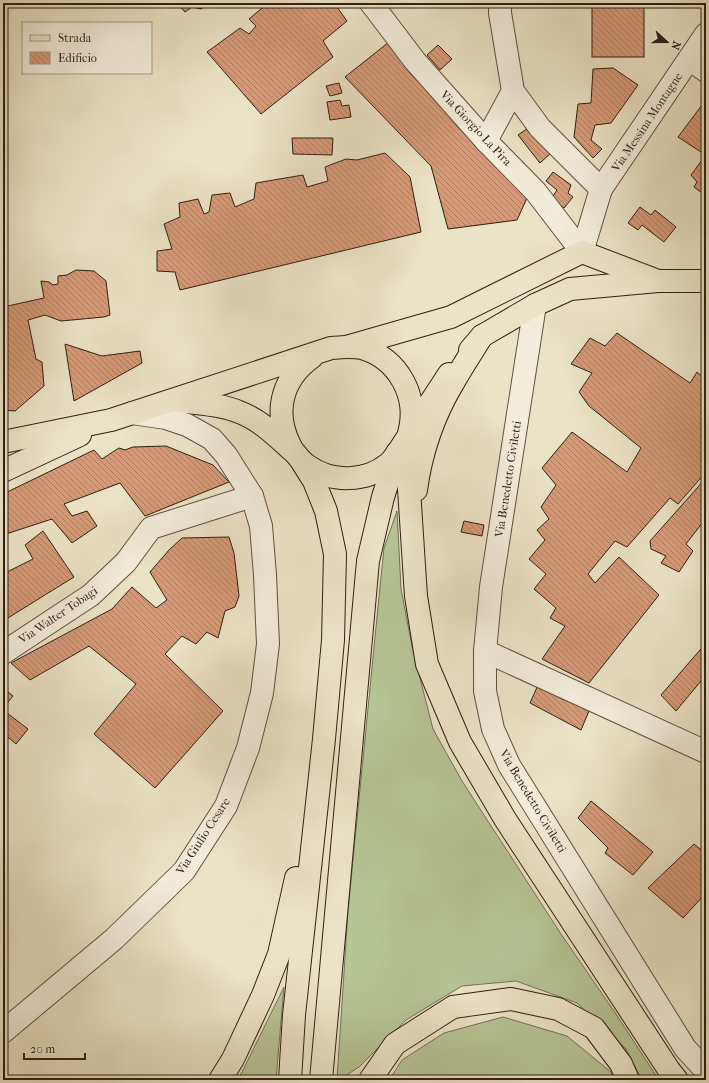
<svg xmlns="http://www.w3.org/2000/svg" width="709" height="1083" font-family="'IM FELL French Canon',serif">
<style>
.grass{fill:#b6c496;stroke:#727155}
.building{fill:url(#building-back-hatch);stroke:#2e1e14}
.lines{fill:none;stroke-linecap:round;stroke-linejoin:round}
.minor-casing{stroke:#5d4f40;stroke-width:24}
.major-casing{stroke:#2e1e14;stroke-width:24}
.highway-casing{stroke:#2e1e14;stroke-width:24}
.minor{stroke:#f2edda;stroke-width:22}
.major{stroke:#ebe3c6;stroke-width:22}
.highway{stroke:#ebe3c6;stroke-width:22}
.labels{text-anchor:middle;stroke-width:3;stroke-linejoin:round;paint-order:stroke}
.street-label{font-size:12px;fill:#2e1e14;stroke:#f2edda}
</style>
<defs>
<pattern id="building-back-hatch" width="6" height="6" patternUnits="userSpaceOnUse"><rect width="6" height="6" fill="#d89a76"/><path d="M-1 5l2 2M0 0l6 6M5-1l2 2" fill="none" stroke="#b07d60"/></pattern>
</defs>
<rect width="100%" height="100%" fill="#ebe3c6"/>
<filter id="stains"><feTurbulence type="fractalNoise" baseFrequency=".005" numOctaves="4"/><feColorMatrix values="0 0 0 0 .2 0 0 0 0 .09 0 0 0 0 .02 0 0 0 .5 -.17"/></filter>
<radialGradient id="worn" r=".72"><stop offset=".6" stop-color="#630" stop-opacity="0"/><stop offset="1" stop-color="#630" stop-opacity=".3"/></radialGradient>
<!-- grass -->
<g class="grass">
<polygon points="397,511 401,589 413,651 433,729 462,781 561,934 616,1014 659,1080 642,1080 626,1049 577,1003 516,981 462,986 406,1020 359,1067 339,1080 337,1080 348,911 377,617 384,548"/>
<polygon points="284,987 276,1080 237,1080 242,1072"/>
<polygon points="503,1017 567,1036 611,1072 614,1080 389,1080 402,1060 444,1033"/>
</g>
<!-- building -->
<g class="building">
<polygon points="177,3 209,3 201,9 192,7 185,12"/>
<polygon points="268,3 334,3 347,21 323,41 333,57 261,114 207,52 240,28 249,34 256,26 249,19"/>
<rect x="592" y="3" width="52" height="54"/>
<polygon points="389,42 527,198 517,220 448,229 431,166 345,77"/>
<polygon points="438,45 452,59 440,70 427,55"/>
<polygon points="613,68 638,85 611,123 595,125 591,140 602,149 593,158 574,137 578,104 591,103 593,69"/>
<polygon points="339,83 342,93 330,96 326,86"/>
<polygon points="340,100 342,106 349,105 351,117 330,120 327,102"/>
<polygon points="702,105 706,108 706,152 704,154 678,137"/>
<polygon points="531,126 551,153 540,163 518,135"/>
<polygon points="292,138 333,138 332,155 293,154"/>
<polygon points="385,153 410,177 421,232 180,290 175,272 157,271 157,251 172,249 164,224 180,217 179,203 198,199 204,214 209,212 212,195 230,193 235,207 254,199 256,183 303,175 307,187 328,181 325,167 346,159 357,160"/>
<polygon points="705,156 706,157 706,196 694,187 697,182 691,175"/>
<polygon points="553,172 571,185 568,193 573,197 564,208 551,199 557,190 546,181"/>
<polygon points="640,207 651,215 655,210 676,227 664,242 642,225 638,230 628,223"/>
<polygon points="76,270 94,271 106,281 110,315 104,317 61,321 45,315 28,320 36,359 42,362 44,386 15,411 3,410 3,307 44,298 41,281 49,282 53,285 58,284 58,276 67,275"/>
<polygon points="617,333 690,383 697,372 706,380 706,389 702,395 706,400 706,472 678,504 670,498 627,547 615,541 588,574 595,583 619,557 659,595 589,683 542,659 565,626 550,618 556,608 534,589 546,574 529,559 545,540 537,530 549,519 541,507 556,485 542,468 572,432 627,472 641,448 589,406 579,392 592,373 571,364 590,338 605,346"/>
<polygon points="65,344 102,356 140,351 142,363 74,401"/>
<polygon points="166,446 213,465 229,482 145,516 120,483 64,504 72,516 87,511 97,526 72,543 52,519 3,535 3,494 94,450 102,459 119,448 125,450 133,447"/>
<polygon points="706,478 706,524 703,522 686,544 693,551 679,572 661,563 666,556 651,549 650,541"/>
<polygon points="464,521 484,525 482,536 461,532"/>
<polygon points="43,531 74,577 3,621 3,574 33,559 25,545"/>
<polygon points="229,537 234,553 239,596 235,607 225,611 218,638 207,632 196,644 182,636 165,654 223,711 155,788 94,734 136,684 89,646 30,680 11,663 112,609 132,587 156,608 167,600 150,572 169,550 182,538"/>
<polygon points="706,643 706,675 676,711 661,695"/>
<polygon points="538,685 589,711 581,730 530,703"/>
<polygon points="3,688 13,696 3,708"/>
<polygon points="3,710 28,729 16,744 3,733"/>
<polygon points="591,801 653,852 633,875 605,853 608,848 578,818"/>
<polygon points="694,844 706,854 706,893 683,918 648,888"/>
</g>
<g class="lines">
<defs>
<g id="minor">
<polyline points="371,3 415,61 486,141 536,192 582,252"/>
<polyline points="500,3 500,13 513,91 540,128 601,189"/>
<polyline points="689,59 706,71"/>
<polyline points="486,141 513,91"/>
<polyline points="582,252 601,189 706,34"/>
<polyline points="535,305 491,587 485,651 485,691 493,729 509,765 685,1048 706,1071"/>
<polyline points="485,651 706,752"/>
<polyline points="3,653 91,595 126,562 151,528 252,496"/>
<polyline points="3,1032 114,939 184,871 226,806 248,748 262,693 268,644 265,575 261,526 252,496 226,455 212,439 187,425 166,418 132,413"/>
</g>
<g id="major">
<path d="M 347,347 C 352,347 358,347 362,348 C 399,359 419,397 409,433"/>
<polyline points="470,350 482,336 535,305 570,289 658,281 706,281"/>
<path d="M 179,401 C 199,404 221,404 239,412 C 261,420 278,438 295,453 C 299,458 303,463 308,466 C 332,483 366,482 388,464 C 392,461 395,456 398,452 L 449,374"/>
<polyline points="3,442 111,420 331,348 346,347 451,317 582,252 658,281"/>
<path d="M 292,449 C 273,415 280,380 312,357"/>
<polyline points="3,471 80,435"/>
<polyline points="220,1080 233,1059 263,995 279,954 296,878"/>
<polyline points="290,1080 294,1015 324,739 333,640 335,554 326,511 314,481 302,462"/>
<polyline points="321,1080 368,561 383,497 397,453"/>
<polyline points="370,1080 395,1044 453,1007 511,999 558,1009 594,1028 621,1064 628,1080"/>
</g>
<g id="highway">
<polyline points="404,443 408,474 416,596 427,664 460,742 505,819 669,1070 677,1080"/>
<path d="M 416,490 C 421,453 434,415 453,383 C 462,367 472,352 482,336"/>
</g>
</defs>
<!-- minor casing -->
<use href="#minor" class="minor-casing"/>
<!-- major casing -->
<use href="#major" class="major-casing"/>
<!-- highway casing -->
<use href="#highway" class="highway-casing"/>
<!-- minor -->
<use href="#minor" class="minor"/>
<!-- major -->
<use href="#major" class="major"/>
<!-- highway -->
<use href="#highway" class="highway"/>
</g>
<g class="labels">
<!-- street labels -->
<g class="street-label">
<text transform="translate(647 122) rotate(-56)" y="4">Via Messina Montagne</text>
<text transform="translate(476 128) rotate(47)" y="4">Via Giorgio La Pira</text>
<text transform="translate(508 479) rotate(-81)" y="4">Via Benedetto Civiletti</text>
<text transform="translate(58 615) rotate(-34)" y="4">Via Walter Tobagi</text>
<text transform="translate(533 801) rotate(59)" y="4">Via Benedetto Civiletti</text>
<text transform="translate(203 836) rotate(-57)" y="4">Via Giulio Cesare</text>
</g>
</g>
<!-- margin -->
<rect width="709" height="1083" fill="none" stroke="#ebe3c6" stroke-width="16"/>
<rect x="4" y="4" width="701" height="1075" fill="none" stroke="#2e1e14" stroke-width="2"/>
<rect x="8" y="8" width="693" height="1067" fill="none" stroke="#2e1e14"/>
<!-- legend -->
<rect x="22" y="22" width="130" height="52" fill="#f2edda" stroke="#a49a8b"/>
<rect x="30" y="35" width="20" height="6" fill="#ebe3c6" stroke="#a49a8b"/>
<text x="58" y="42" font-size="12" fill="#2e1e14">Strada</text>
<rect x="30" y="52" width="20" height="12" fill="url(#building-back-hatch)" stroke="#a49a8b"/>
<text x="58" y="62" font-size="12" fill="#2e1e14">Edificio</text>
<!-- north arrow -->
<g transform="translate(667 42) rotate(111)" stroke="#f2edda" stroke-width="3" paint-order="stroke">
<path d="M0-3L7 15L0 10L-7 15Z" fill="#2e1e14"/>
<text y="-6" font-size="11" font-weight="bold" text-anchor="middle" fill="#2e1e14">N</text>
</g>
<!-- scale -->
<path d="M24 1053v6h61v-6" fill="none" stroke="#2e1e14" stroke-width="2"/>
<text x="30" y="1053" font-size="12" fill="#2e1e14" stroke="#f2edda" stroke-width="3" paint-order="stroke">20 m</text>
<rect width="100%" height="100%" filter="url(#stains)"/>
<rect width="100%" height="100%" fill="url(#worn)"/>
</svg>
